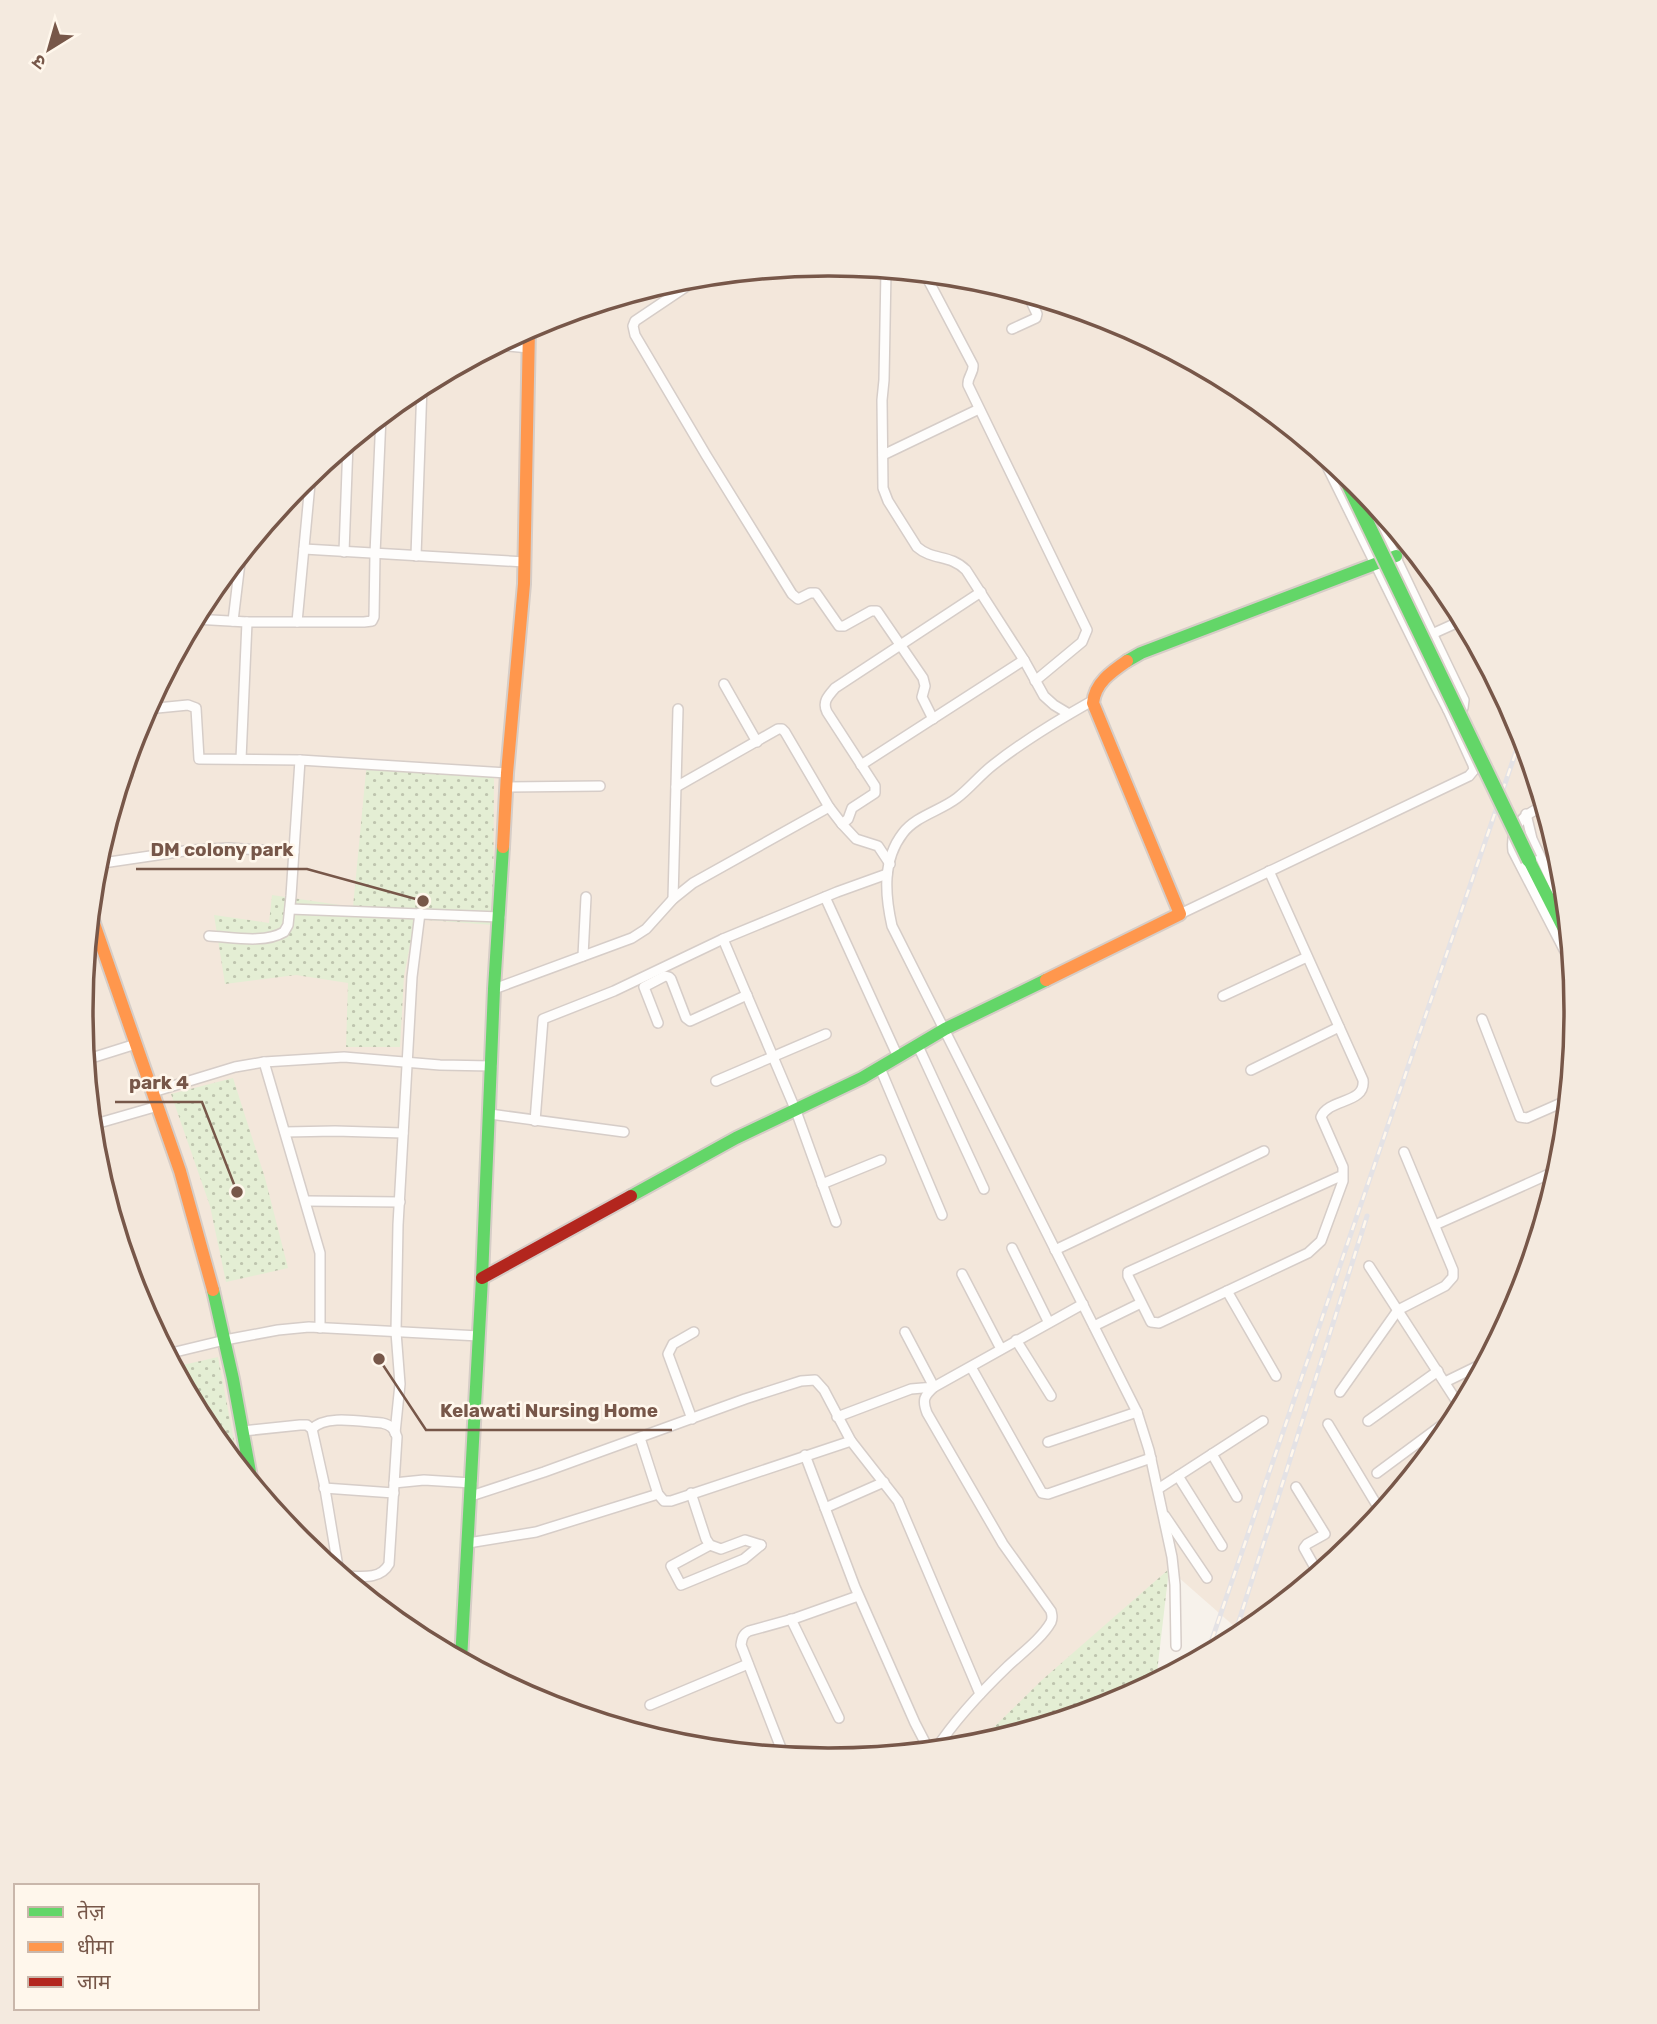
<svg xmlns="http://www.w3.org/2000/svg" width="1657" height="2024" font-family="Rubik,'Noto Sans Devanagari',sans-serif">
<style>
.residential{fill:#f3e7db}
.park{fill:url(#park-dots)}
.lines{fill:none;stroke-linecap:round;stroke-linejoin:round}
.street-casing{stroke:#d6cdc8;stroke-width:12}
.fast-casing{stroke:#d6cdc7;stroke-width:16}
.slow-casing{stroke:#d6cdc7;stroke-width:16}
.jam-casing{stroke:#d6cdc7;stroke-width:16}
.street{stroke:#fefdfc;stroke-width:9}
.fast{stroke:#63d668;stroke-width:12}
.slow{stroke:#ff974d;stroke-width:12}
.jam{stroke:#b3261e;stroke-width:12}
.rail-casing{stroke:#e4e2e5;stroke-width:5}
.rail{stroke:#fff7ec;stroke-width:2.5;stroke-dasharray:8;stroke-linecap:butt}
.fast-bridge-casing{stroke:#d9cfc9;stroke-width:18;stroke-linecap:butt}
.fast-bridge{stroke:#63d668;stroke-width:14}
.rim{fill:none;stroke:#775749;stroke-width:3.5}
.leader{fill:none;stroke:#775749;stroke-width:2.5}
.callout-dot{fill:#775749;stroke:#fff7ec;stroke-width:2.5}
.callout-label{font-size:19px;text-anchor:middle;font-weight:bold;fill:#775749;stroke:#fff7ec;stroke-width:5;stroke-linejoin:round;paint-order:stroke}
</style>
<defs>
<pattern id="park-dots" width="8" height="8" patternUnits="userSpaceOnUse" patternTransform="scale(1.75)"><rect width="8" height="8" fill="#e4eed4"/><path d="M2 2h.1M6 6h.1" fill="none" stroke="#bec4ae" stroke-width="1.8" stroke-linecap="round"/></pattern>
</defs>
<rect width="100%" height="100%" fill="#f7f2eb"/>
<!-- residential -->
<polygon class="residential" points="829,264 975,278 1115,321 1244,390 1358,483 1451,597 1520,726 1562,866 1576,1012 1562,1158 1519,1299 1450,1428 1357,1541 1243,1634 1169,1569 992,1729 986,1742 974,1746 828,1760 682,1746 542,1703 413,1634 299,1541 206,1427 137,1298 95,1158 81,1012 95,866 138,725 207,596 300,483 413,390 543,321 683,278"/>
<!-- park -->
<g class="park">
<polygon points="367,761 494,770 493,925 415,919 404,976 400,1047 346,1047 348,983 296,975 225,984 214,915 269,923 272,895 353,907"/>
<polygon points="233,1078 265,1178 288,1268 226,1282 210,1206 171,1094"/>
<polygon points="218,1357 239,1467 206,1427 174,1367"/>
<polygon points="1169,1569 1156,1681 1114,1703 986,1742 992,1729 1042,1680"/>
</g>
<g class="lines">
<defs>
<g id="street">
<path d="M 886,270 L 884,380 L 882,400 L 883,488 L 888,501 L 917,547 C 933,561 950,554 966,570 L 1024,660 L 1044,696 L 1054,705 L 1069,714"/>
<path d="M 925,274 L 973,365 C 974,373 967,377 968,385 L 1087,630 L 1082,642 L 1035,681"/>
<polyline points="702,276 635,321 633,326 635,335 706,455 792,594 798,599 810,593 816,593 839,626 844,626 871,611 877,611 923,678 925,686 922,697 933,719"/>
<polyline points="987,282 988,286"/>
<polyline points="1095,315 1099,323"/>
<polyline points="1012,329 1036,318 1037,314 1028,295"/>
<polyline points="496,345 529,348"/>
<polyline points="1321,454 1435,685 1448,710 1452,713 1463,708 1464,700 1363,489"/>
<polyline points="883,455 979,409"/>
<polyline points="304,549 525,562"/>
<polyline points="344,552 348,443"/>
<polyline points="416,556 422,385"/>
<polyline points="194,619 247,622 364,622 372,621 374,617 375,554 381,416"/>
<polyline points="233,621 241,554"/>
<polyline points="297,622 311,473"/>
<polyline points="1432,634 1463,620"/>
<polyline points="724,684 757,742"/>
<path d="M 1092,701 C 1060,719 1022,742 993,765 C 980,775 970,788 957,798 C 940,811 916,816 903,833 C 882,860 885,895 892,926 L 1137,1412 L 1149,1450 L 1172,1557 L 1175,1585 L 1176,1646"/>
<polyline points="147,709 188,705 196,708 199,759 300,760 507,773"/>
<polyline points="241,759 247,622"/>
<polyline points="126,764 128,775"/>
<polyline points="861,765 1024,660"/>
<polyline points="506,787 600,786"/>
<polyline points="676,787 778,729 782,729 785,732 829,807 842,824 856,839 878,846 890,864"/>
<path d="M 1544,806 C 1522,815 1510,827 1513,851 L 1572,965"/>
<polyline points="1526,814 1532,839 1567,914"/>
<path d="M 842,824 L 848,819 L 852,808 L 875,793 L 875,786 L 827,712 C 822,702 828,696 835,688 L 981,592"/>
<polyline points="96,864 191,850 229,848 294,852"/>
<path d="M 1269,871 L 1363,1080 C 1366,1104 1329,1098 1321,1117 L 1343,1167 L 1343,1181 L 1321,1241 L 1308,1253 L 1159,1323 L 1151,1322 L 1128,1276 L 1128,1272 L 1343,1175"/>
<polyline points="825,897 898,1057"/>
<polyline points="673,899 678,709"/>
<polyline points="290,909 500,917"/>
<polyline points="1180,914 1469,776 1474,770 1473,765 1448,710"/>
<path d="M 209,936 C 232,937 264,944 284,932 L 288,925 L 291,896 L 300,760"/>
<polyline points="583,956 586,897"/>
<polyline points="494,989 632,938 646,929 673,899 693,883 829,807"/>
<polyline points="1223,996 1307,957"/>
<polyline points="1482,1019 1520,1117 1527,1118 1568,1100"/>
<polyline points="658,1023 644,987 665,976 669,977 671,979 686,1018 690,1021 747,995"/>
<polyline points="918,1046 984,1189"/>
<polyline points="85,1060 136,1044"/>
<polyline points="264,1062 320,1253 320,1328"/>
<polyline points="880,1068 942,1215"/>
<polyline points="1251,1070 1339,1027"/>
<polyline points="716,1081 826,1034"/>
<polyline points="153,1092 235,1067 264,1062 344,1057 440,1065 492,1066"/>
<polyline points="490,1114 624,1132"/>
<polyline points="535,1121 543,1019 614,991 723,939"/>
<polyline points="92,1125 158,1106"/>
<polyline points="285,1132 335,1131 403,1133"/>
<polyline points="822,1184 881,1160"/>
<polyline points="306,1201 400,1202"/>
<polyline points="836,1222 796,1111 723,939 837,892 887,874"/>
<polyline points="1435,1225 1558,1170"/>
<polyline points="1012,1248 1048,1321"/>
<polyline points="1055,1250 1264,1151"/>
<polyline points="1369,1266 1461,1408"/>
<polyline points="962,1274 1001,1349"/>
<polyline points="1227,1291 1276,1376"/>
<polyline points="1094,1326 1141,1303"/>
<polyline points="1016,1340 1051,1396"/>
<polyline points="167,1354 225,1340 278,1330 309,1327 479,1336"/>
<polyline points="971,1367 1042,1493 1048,1494 1151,1458"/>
<polyline points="1445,1382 1486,1362"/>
<polyline points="1340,1392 1398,1310 1445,1286 1453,1277 1453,1270 1404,1152"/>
<polyline points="837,1417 911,1389 934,1387 905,1332"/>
<polyline points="692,1419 668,1354 673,1344 694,1332"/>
<polyline points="1368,1421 1438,1371"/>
<polyline points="1328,1424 1381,1512"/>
<path d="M 312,1429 C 326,1414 362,1422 382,1423 C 391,1425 394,1428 397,1437 L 389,1564 C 380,1581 358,1576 342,1576"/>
<polyline points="243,1431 300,1425 307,1425 312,1429 324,1483 339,1573"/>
<polyline points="395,1433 400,1384 396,1332 398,1225 412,977 420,913"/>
<polyline points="640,1438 658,1494 664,1501 671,1501 851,1441"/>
<polyline points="1048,1442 1137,1412"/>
<polyline points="1212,1454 1237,1497"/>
<polyline points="805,1455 855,1587 915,1723 929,1750"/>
<polyline points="1377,1473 1458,1413"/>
<polyline points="1178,1476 1222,1546"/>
<polyline points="394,1483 424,1480 472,1483"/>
<polyline points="1296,1487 1325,1534 1307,1544 1304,1548 1318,1573"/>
<polyline points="324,1488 394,1493"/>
<polyline points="1158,1489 1263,1421"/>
<polyline points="691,1493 706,1539 710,1545 721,1549 745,1540 761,1545"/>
<polyline points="471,1496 544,1472 745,1399 801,1381 815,1380 824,1390 851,1441 898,1501 980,1694"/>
<polyline points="825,1508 884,1482"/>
<polyline points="1165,1516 1207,1578"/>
<polyline points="468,1543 536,1532 658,1494"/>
<polyline points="710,1545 671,1566 681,1585 744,1559 761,1545"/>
<polyline points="791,1619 839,1718"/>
<polyline points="650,1705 748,1664"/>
<path d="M 936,1749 C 956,1718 982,1691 1008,1666 C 1022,1653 1042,1638 1051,1622 C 1053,1617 1052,1616 1051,1611 L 1003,1544 L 927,1413 C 922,1400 924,1396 934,1387 L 1083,1304"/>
<path d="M 784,1756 L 741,1645 C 742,1638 743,1634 749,1631 L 796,1618 L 858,1596"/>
</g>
<g id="fast">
<polyline points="1127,661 1141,653 1396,556"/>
<polyline points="1529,860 1569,939"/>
<polyline points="631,1196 736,1138 862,1078 945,1029 1046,980"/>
<polyline points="213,1290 233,1379 252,1483"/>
<polyline points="461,1660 482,1278 494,989 503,847"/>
</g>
<g id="slow">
<polyline points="503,847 507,773 524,584 529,328"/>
<polyline points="90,912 180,1171 213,1290"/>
<path d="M 1046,980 L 1180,914 L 1093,703 C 1095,683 1111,672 1127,661"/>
</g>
<polyline id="jam" points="482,1278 631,1196"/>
</defs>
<!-- street casing -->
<use href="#street" class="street-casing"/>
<!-- fast casing -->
<use href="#fast" class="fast-casing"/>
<!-- slow casing -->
<use href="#slow" class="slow-casing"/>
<!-- jam casing -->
<use href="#jam" class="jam-casing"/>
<!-- street -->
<use href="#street" class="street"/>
<!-- fast -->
<use href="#fast" class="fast"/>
<!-- slow -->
<use href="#slow" class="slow"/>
<!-- jam -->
<use href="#jam" class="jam"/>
<defs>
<g id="rail">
<polyline points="1233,1640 1367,1216"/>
<polyline points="1207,1654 1522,734"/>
</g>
</defs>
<!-- rail casing -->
<use href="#rail" class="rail-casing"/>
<!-- rail -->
<use href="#rail" class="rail"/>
<defs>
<polyline id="fast-bridge" points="1344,475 1529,860"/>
</defs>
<!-- fast-bridge casing -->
<use href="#fast-bridge" class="fast-bridge-casing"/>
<!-- fast-bridge -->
<use href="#fast-bridge" class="fast-bridge"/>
</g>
<!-- crop -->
<path d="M0 0H1657V2024H0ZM828 276H829A735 735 0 0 1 1564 1011V1013A735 735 0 0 1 829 1748H828A735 735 0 0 1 93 1013V1011A735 735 0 0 1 828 276Z" fill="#f4eadf" fill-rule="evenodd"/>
<path class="rim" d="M828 276H829A735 735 0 0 1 1564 1011V1013A735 735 0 0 1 829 1748H828A735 735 0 0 1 93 1013V1011A735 735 0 0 1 828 276Z"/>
<!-- callouts -->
<path class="leader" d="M423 901L307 869H136M237 1192L202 1102H115M379 1359L426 1430H672"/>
<g class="callout-dot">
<circle cx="423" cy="901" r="7"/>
<circle cx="237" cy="1192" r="7"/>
<circle cx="379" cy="1359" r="7"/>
</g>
<g class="callout-label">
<text x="222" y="856">DM colony park</text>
<text x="159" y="1089">park 4</text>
<text x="549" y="1417">Kelawati Nursing Home</text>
</g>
<!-- legend -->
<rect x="14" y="1884" width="245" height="126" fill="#fff7ec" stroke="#c9b7ab" stroke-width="2"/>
<rect x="28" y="1907" width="35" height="10" fill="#63d668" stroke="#c9b7ab" stroke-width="2"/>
<text x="77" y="1919" font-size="21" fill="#775749">तेज़</text>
<rect x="28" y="1942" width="35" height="10" fill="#ff974d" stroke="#c9b7ab" stroke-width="2"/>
<text x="77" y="1954" font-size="21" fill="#775749">धीमा</text>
<rect x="28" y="1977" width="35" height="10" fill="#b3261e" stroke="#c9b7ab" stroke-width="2"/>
<text x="77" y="1989" font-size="21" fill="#775749">जाम</text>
<!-- north arrow -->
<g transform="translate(49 49) rotate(217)" stroke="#fff7ec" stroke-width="5" paint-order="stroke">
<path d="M0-5L12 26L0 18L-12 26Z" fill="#775749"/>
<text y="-10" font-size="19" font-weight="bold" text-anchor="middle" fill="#775749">उ</text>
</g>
</svg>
